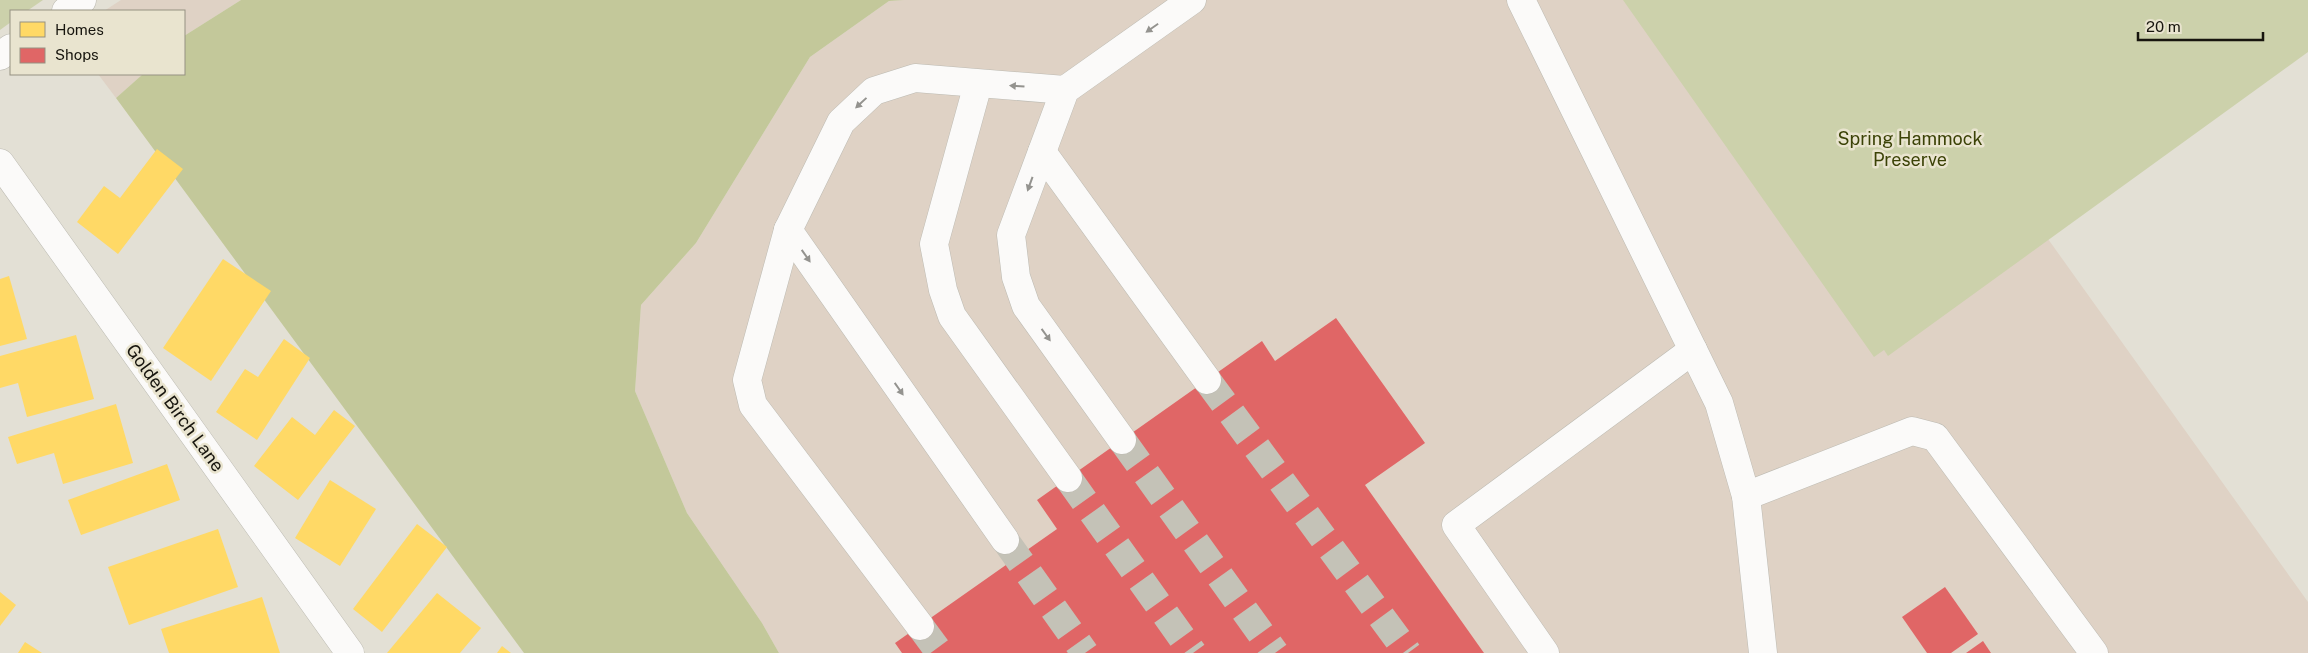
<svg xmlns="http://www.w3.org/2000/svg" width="2308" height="653" font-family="'Public Sans',sans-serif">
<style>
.commercial{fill:#dfd2c5}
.green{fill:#ccd1ab}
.forest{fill:#c3c89a}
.homes{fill:#ffd966}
.shops{fill:#e06666}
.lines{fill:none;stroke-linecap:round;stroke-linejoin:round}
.minor-tunnel{stroke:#c4c2b7;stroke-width:28;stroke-dasharray:28 14;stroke-linecap:butt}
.minor-casing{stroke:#bcbab2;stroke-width:29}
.major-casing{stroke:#bcbab2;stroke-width:29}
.minor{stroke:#fbfaf9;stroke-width:28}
.major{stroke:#fbfaf9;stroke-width:28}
.oneway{fill:#94938f}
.labels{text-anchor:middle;stroke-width:5;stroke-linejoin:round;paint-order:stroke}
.park-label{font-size:18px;fill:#3b4206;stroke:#e9e4cf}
.street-label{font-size:18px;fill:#17150e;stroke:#e9e4cf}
</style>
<rect width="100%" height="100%" fill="#e3e0d5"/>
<!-- commercial -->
<g class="commercial">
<polygon points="121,0 241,0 184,36 184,11 104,11"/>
<polygon points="904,0 1628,0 1888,355 2048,239 2308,602 2308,653 779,653 762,623 687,513 635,391 641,305 696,243 810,57 889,1"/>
<polygon points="98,74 143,74 116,98"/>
</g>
<!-- green -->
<g class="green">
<polygon points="0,0 43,0 27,11 11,11 11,22 0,30"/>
<polygon points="1623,0 2308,0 2308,52 1888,356 1884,350 1874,357"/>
</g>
<!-- forest -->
<polygon class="forest" points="241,0 904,0 889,1 810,57 696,243 641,305 635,391 687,513 762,623 779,653 524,653 116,98 143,74 184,74 184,36"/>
<!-- homes -->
<g class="homes">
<polygon points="157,149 183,169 118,254 77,222 104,186 120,198"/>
<polygon points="223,259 271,291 211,381 163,348"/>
<polygon points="9,276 27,339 0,346 0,279"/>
<polygon points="76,335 94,399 27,417 18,383 0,388 0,356"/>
<polygon points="284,339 310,358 257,440 216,412 245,369 258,377"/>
<polygon points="116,404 133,463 63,484 54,453 17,464 8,437"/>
<polygon points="334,410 355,426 298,500 254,466 292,417 315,435"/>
<polygon points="167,464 180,500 81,535 68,500"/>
<polygon points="330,480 376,509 340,566 295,538"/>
<polygon points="417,524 447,547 382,632 353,609"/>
<polygon points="218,529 238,587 129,625 108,567"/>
<polygon points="0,592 16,605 0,626"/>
<polygon points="437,593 481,628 460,653 387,653"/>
<polygon points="262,597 280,653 169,653 161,629"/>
<polygon points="25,642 42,653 18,653"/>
<polygon points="502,646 511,653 497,653"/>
</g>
<!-- shops -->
<g class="shops">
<polygon points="1336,318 1425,443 1365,485 1484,653 902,653 895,643 1057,529 1037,500 1262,341 1275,361"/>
<polygon points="1945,587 1978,634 1951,653 1927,653 1902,617"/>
<polygon points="1983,641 1991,653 1966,653"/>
</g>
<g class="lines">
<!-- minor-tunnel -->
<g class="minor-tunnel">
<polyline points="1207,380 1408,653"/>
<polyline points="1122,440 1275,653"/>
<polyline points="1068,478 1193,653"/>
<polyline points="1005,540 1085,653"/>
<polyline points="920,626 940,653"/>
</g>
<defs>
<g id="minor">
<polyline points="1521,0 1693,350 1456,525 1545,653"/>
<polyline points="978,84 934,244 943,290 952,316 1068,478"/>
<polyline points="1042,152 1207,380"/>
<polyline points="0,163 350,653"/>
<polyline points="788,230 747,380 753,405 920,626"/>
<polyline points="1693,350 1719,403 1746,496 1763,653"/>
<polyline points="1122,440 1026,306 1016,277 1011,235 1065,90 1192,0"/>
<polyline points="1746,496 1912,431 1935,437 2094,653"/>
<polyline points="1005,540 788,230 841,122 874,91 915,78 1065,90"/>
</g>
<g id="major">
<polyline points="66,11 82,0"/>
<polyline points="0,56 11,48"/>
</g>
</defs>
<!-- minor casing -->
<use href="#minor" class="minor-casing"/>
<!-- major casing -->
<use href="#major" class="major-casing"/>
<!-- minor -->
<use href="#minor" class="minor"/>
<!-- major -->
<use href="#major" class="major"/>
</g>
<!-- one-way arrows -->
<defs><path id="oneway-solid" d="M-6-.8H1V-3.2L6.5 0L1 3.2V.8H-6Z" transform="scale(1.25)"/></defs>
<g class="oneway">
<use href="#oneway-solid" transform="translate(1152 28) rotate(145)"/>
<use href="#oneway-solid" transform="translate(1017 86) rotate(-176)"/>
<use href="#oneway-solid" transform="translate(861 103) rotate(137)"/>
<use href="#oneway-solid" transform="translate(1030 184) rotate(110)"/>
<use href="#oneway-solid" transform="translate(806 256) rotate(55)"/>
<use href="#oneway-solid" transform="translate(1046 335) rotate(54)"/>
<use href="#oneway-solid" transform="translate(899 389) rotate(55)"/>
</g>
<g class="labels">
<!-- park labels -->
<g class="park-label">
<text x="1910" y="145">Spring Hammock<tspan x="1910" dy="21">Preserve</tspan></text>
</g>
<!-- street labels -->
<g class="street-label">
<text transform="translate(175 408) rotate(54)" y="6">Golden Birch Lane</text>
</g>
</g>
<!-- legend -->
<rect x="10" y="10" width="175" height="65" fill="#e9e4cf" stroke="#959182"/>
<rect x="20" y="22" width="25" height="15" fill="#ffd966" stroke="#959182"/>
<text x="55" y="35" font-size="15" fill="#17150e">Homes</text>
<rect x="20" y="48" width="25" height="15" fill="#e06666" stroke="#959182"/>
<text x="55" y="60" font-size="15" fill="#17150e">Shops</text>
<!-- scale -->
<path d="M2138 32v8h125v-8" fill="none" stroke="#17150e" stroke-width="2.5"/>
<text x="2146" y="32" font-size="15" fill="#17150e" stroke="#e9e4cf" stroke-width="4" paint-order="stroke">20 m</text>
</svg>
